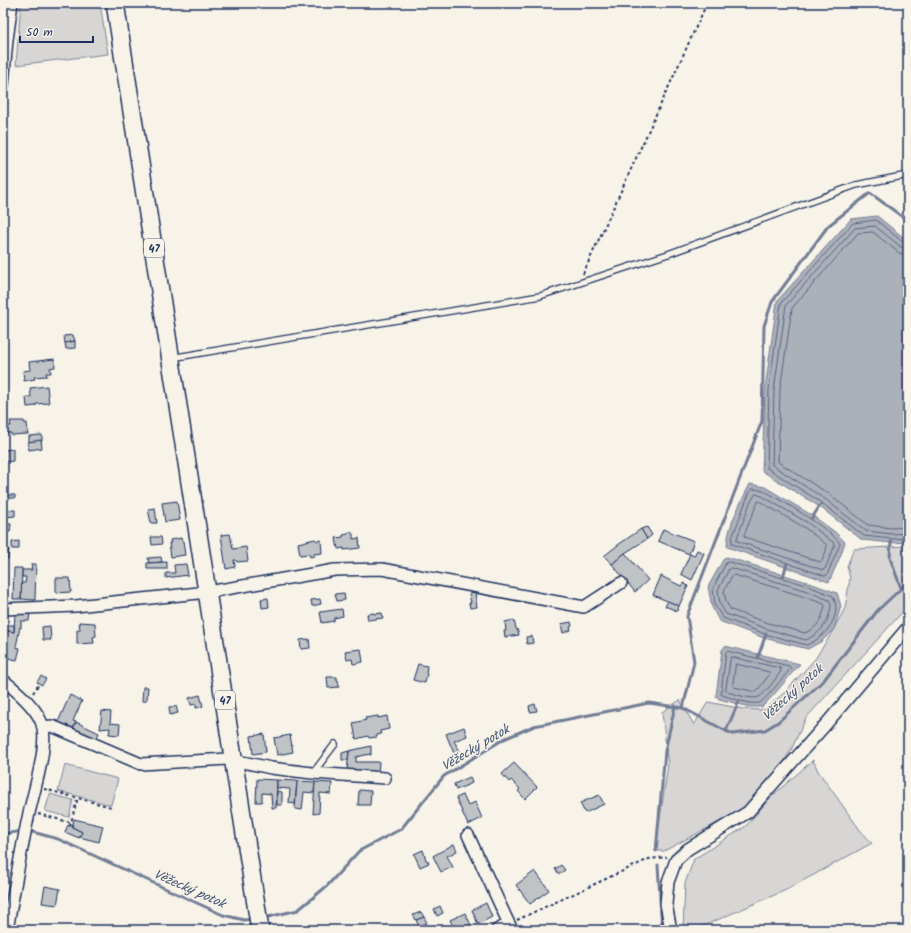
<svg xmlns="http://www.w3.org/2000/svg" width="911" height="933" font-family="Kalam,sans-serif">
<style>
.green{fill:#d7d6d4;stroke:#798299}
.water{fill:#acb0b9;stroke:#727c95}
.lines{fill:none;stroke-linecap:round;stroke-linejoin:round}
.shore{stroke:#556382;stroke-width:1}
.stream{stroke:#727c95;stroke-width:3}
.building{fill:#c0c3c5;stroke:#1b2f5e}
.lane-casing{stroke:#1b2f5e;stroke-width:8}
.street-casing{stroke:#1b2f5e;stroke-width:14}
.primary-casing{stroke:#1b2f5e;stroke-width:20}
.path{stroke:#1b2f5e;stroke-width:2;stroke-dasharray:3 3;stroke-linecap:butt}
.lane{stroke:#f7f3e8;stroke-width:5.5}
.street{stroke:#f7f3e8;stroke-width:11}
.primary{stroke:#f7f3e8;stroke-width:17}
.labels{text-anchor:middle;stroke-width:3;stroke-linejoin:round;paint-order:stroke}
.shield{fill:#f7f3e8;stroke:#5d6a87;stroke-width:1}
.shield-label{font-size:11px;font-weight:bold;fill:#1b2f5e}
.water-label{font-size:13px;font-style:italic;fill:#465679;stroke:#f7f3e8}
</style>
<rect width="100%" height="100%" fill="#f7f3e8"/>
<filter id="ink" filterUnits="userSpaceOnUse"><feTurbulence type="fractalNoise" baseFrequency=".025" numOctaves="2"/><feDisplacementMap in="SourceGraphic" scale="8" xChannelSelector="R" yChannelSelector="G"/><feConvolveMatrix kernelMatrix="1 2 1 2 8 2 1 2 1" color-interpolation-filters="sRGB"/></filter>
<g filter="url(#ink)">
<!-- green -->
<g class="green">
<polygon points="21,3 100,3 108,54 16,65"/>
<polygon points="908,546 908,606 806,718 791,750 776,774 755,799 732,815 664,851 655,851 668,765 662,712 680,700 694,725 708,702 743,709 764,710 784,693 815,659 831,634 845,608 850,578 847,566 854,549"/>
<polygon points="813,760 818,771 860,830 872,843 786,890 694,930 683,930 685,883 694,859 746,826 771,797"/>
<polygon points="65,765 118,779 111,805 58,791"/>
<polygon points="50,794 73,800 69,817 45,811"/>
</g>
<!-- water -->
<g class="water">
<polygon points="877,216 908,241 908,542 892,543 862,540 820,507 762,471 765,389 777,301 851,219"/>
<path d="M 750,484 L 765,487 L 813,516 L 835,532 L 845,542 L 840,557 L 829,582 L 727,547 C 727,527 741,502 750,484 Z"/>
<polygon points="727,557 807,582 837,593 841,606 834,629 822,641 808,649 764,638 719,621 712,607 708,587 724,558"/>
<path d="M 725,646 L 800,664 C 787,678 776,694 762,707 L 750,707 L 719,699 L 716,696 L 722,650 Z"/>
</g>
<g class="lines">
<!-- shore -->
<g class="shore">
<polyline points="908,244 904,243 876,220 853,223 781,303 769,389 767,468 822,503 864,536 892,539 908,538"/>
<polyline points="908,249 901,247 875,226 855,228 786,305 774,390 772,465 825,499 866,531 892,534 908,533"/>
<polyline points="908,255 899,253 873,232 858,233 792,308 780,390 778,462 829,494 868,525 892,528 908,527"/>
<path d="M 752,489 C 756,489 760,490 764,491 C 777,497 836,533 840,544 L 827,575 L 825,576 L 732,544 L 732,538 L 746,501 Z"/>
<polygon points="756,494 762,496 808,523 834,543 835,545 825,569 823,570 737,541 737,538 750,503"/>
<polygon points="759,501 805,528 827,545 826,551 822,561 820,562 745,537 744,535 756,506"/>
<path d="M 729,562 L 806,585 L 833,596 C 843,617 825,637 807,645 L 765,634 L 723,618 L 715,606 L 713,588 L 726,563 Z"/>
<path d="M 731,568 L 804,590 L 829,600 C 832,606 831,609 829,615 C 825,628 818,634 806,640 L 767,629 L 726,614 L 720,604 L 718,590 L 729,569 Z"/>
<path d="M 734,575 L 802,596 L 824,604 L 825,606 C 821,620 819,627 805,633 L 768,623 L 731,610 L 726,602 L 724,591 L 732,576 Z"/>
<path d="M 727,651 L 789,666 L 791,668 C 786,674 764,702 759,703 C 750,705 732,698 722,695 L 721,693 L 726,652 Z"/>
<path d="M 731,657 L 780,668 L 781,671 C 777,677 765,694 759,697 C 752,700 734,694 728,692 L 726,690 Z"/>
<polygon points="736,664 769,672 770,674 756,692 734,687 733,685"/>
</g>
<!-- stream -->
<g class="stream">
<polyline points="812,518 821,504"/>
<polyline points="891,540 890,558 901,588"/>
<polyline points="783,577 787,563"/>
<polyline points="758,657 766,634"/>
<polyline points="683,708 694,662 687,616 762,421 764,326 772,302 828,226 870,193 908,221"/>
<polyline points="726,731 739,701"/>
<polyline points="29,831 58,839 223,915 244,920 253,919"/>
<polyline points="3,834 23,831"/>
<polyline points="656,851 665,751 675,706"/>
<polyline points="658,865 662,930"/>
<polyline points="264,918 298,910 327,886 359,851 401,829 444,776 504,739 534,726 649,703 683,708 726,731 733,734 765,730 778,722 824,680 878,610 908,582"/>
</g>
</g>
<!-- building -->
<g class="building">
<polygon points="73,335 75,341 65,343 64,336"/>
<polygon points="75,341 75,348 66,349 65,343"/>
<polygon points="54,359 55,367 50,368 51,373 46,373 47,376 34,377 35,379 24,381 23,371 30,370 29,362"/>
<polygon points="47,386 49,403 36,404 36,406 27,407 26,397 31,397 30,388"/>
<polygon points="10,421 24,421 24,423 27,423 28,434 11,435 11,433 6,433 6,426 11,426"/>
<polygon points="42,435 42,441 29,442 29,436"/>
<polygon points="41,440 42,448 29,450 28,442"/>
<polygon points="13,449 13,461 3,462 3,450"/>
<polygon points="3,492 5,492 6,495 15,495 15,498 3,498"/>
<polygon points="177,501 180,520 165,522 162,503"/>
<polygon points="155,508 157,523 151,523 148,509"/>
<polygon points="6,510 15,510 15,516 5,517"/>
<polygon points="5,524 11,524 10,532 3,532 3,525 5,525"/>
<polygon points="647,527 652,535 647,539 641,529"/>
<polygon points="641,529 647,539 625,553 612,564 604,556 618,545"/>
<polygon points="663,529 694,541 689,554 658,541"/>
<polygon points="349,532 351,532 353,534 353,539 359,538 360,548 344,550 344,548 338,549 336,538 343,537 343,535 348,534"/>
<polygon points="230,534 233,549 246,547 248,561 237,562 236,560 234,560 235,567 226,569 221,535"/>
<polygon points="151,537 161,537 162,544 152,545"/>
<polygon points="181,538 182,541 183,541 185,555 171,557 169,543 171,543 170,540"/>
<polygon points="315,539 317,541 321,540 322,553 314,554 314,556 310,557 309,554 300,555 298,543"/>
<polygon points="19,541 19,549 12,549 12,542"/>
<polygon points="3,549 9,549 8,559 3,559"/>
<polygon points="697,550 704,553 692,580 681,574 690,554 694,556"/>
<polygon points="625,553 648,580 635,592 612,564"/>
<polygon points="161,557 162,562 149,563 148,558"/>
<polygon points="167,562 167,569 147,569 147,563"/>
<polygon points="31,564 36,564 35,600 21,599 21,583 25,583 26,577 22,577 22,570 32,570"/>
<polygon points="186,564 188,575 166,578 166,573 175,573 174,565"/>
<polygon points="14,568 22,568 21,599 13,599"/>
<polygon points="661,576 681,586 683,583 688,586 679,606 653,595"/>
<polygon points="56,578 70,578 71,592 56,593"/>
<polygon points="344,593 345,600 337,601 335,594"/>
<polygon points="475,593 477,607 470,608 469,603 471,603 469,594"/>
<polygon points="268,598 269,607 262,608 261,599"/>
<polygon points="320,599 321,604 312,606 311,600"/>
<polygon points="668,601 679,606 677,611 665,606"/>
<polygon points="342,609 343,616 334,618 334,621 322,623 320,612"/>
<polygon points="30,612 29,621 21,621 21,628 20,627 16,647 20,648 17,660 3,657 3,636 4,630 14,632 15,613"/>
<polygon points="374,613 374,614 382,613 383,618 368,620 367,614"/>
<polygon points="514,620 516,629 517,629 519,635 505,637 504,631 506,631 505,622"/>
<polygon points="79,622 95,623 96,636 93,637 94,643 77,644 77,630 80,630"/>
<polygon points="571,622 572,626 570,627 571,630 563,633 561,624"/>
<polygon points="5,625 14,625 14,632 5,630"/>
<polygon points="50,626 51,640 43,640 42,627"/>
<polygon points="532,636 533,643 527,644 526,637"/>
<polygon points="309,639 310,648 301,649 300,640"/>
<polygon points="361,649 363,662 353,664 352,659 347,660 345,651"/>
<polygon points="418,664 427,666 426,673 427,674 425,683 413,680"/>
<polygon points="41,676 46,679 42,685 37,682"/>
<polygon points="327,677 337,677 337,680 338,680 339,687 328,688"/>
<polygon points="143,687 148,687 147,699 145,701 142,701"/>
<polygon points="70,695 82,701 73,721 76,722 73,729 58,722"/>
<polygon points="200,695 203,706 196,708 196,704 191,705 189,698"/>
<polygon points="535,704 537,711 530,712 529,706"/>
<polygon points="176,706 178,713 170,715 169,707"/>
<polygon points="102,711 111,712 110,723 120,724 119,735 109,734 110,728 100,729"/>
<polygon points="378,716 378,718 387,716 389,729 380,731 381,734 377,735 377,737 369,738 368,736 356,739 353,723 366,720 365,718"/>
<polygon points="76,722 99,733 96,740 73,729"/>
<polygon points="464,727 467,736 454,741 461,753 455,756 446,734"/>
<polygon points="264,734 266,752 253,754 251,736"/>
<polygon points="290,735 293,752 277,755 274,738"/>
<polygon points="371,746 371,755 370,755 370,754 356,757 356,762 379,762 378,773 347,772 349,751"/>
<polygon points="349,751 348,760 342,760 342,753"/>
<polygon points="514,763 537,787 525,799 518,791 520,789 511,780 509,782 502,774"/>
<polygon points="470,777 472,783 456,790 454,784"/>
<polygon points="257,779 277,780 276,808 272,808 271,794 262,793 262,802 256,802"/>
<polygon points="277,780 297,781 295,804 289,803 290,789 277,788"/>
<polygon points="297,781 315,782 314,793 304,792 302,810 295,809"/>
<polygon points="315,782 332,783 331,794 320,793 319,813 313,814"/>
<polygon points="359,790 371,791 370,805 358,805"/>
<polygon points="277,791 282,792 282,805 277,805"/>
<polygon points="463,795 468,806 475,802 482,818 468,825 456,798"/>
<polygon points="599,795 604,804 585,813 580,803"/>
<polygon points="74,819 103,826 99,842 79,837 82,832 72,827"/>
<polygon points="68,825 82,832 79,838 65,832"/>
<polygon points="454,844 457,851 447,856 453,867 441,872 433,856"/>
<polygon points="423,850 426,860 427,860 429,863 420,867 414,854"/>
<polygon points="561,865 565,870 559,874 555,869"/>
<polygon points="535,871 549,890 530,904 516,885"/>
<polygon points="45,886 60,889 57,905 42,903"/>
<polygon points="486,903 492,917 478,924 472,910"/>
<polygon points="440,906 443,913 437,916 434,909"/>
<polygon points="421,912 424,917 416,920 413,915"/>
<polygon points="465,913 472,927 465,930 455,930 450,920"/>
<polygon points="424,917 427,923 419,926 416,920"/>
</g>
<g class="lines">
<defs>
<g id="lane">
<polyline points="171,358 540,296 668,254 856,185 908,175"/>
<polyline points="313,773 335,744"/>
</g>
<g id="street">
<polyline points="3,85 7,40 12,3"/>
<polyline points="3,609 76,606 208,592 335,570 382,569 584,607 621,583"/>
<path d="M 3,680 C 17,691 40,710 43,728 C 47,749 34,791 29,813 C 21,851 14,891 7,930"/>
<polyline points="43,727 52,726 141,764 228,759 271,768 312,773 385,778"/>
<polyline points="468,835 509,924"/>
<polyline points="497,930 509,924 512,929"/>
<polyline points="671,930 666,904 668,882 676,860 688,849 748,812 827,723 908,627"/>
</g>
<polyline id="primary" points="115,3 260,930"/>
</defs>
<!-- lane casing -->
<use href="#lane" class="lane-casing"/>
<!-- street casing -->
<use href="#street" class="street-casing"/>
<!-- primary casing -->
<use href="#primary" class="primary-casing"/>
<!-- path -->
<g class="path">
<polyline points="583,274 707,3"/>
<polyline points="33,693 39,684"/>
<polyline points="44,789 111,807"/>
<polyline points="38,814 73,823"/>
<polyline points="70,826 78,797"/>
<polyline points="517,920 649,859 667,857"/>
</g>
<!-- lane -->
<use href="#lane" class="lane"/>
<!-- street -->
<use href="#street" class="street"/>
<!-- primary -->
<use href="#primary" class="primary"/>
</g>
</g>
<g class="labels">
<!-- shield labels -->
<g class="shield">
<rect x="144" y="239" width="20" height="18" rx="3"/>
<rect x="215" y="691" width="20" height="18" rx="3"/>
</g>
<g class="shield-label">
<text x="154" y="252">47</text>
<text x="225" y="704">47</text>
</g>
<!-- water labels -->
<g class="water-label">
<text transform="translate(792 692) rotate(-42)" y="5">Věžecký potok</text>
<text transform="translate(475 747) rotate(-31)" y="5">Věžecký potok</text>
<text transform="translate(190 888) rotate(24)" y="5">Věžecký potok</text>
</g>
</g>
<!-- margin -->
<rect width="911" height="933" fill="none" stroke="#f7f3e8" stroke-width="16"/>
<rect x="8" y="8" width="895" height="917" fill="none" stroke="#1b2f5e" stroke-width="1.5" filter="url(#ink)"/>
<!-- scale -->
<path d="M20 36v6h73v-6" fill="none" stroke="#1b2f5e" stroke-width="2"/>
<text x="26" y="36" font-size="12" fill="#1b2f5e" stroke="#f7f3e8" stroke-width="3" paint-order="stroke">50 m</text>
</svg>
